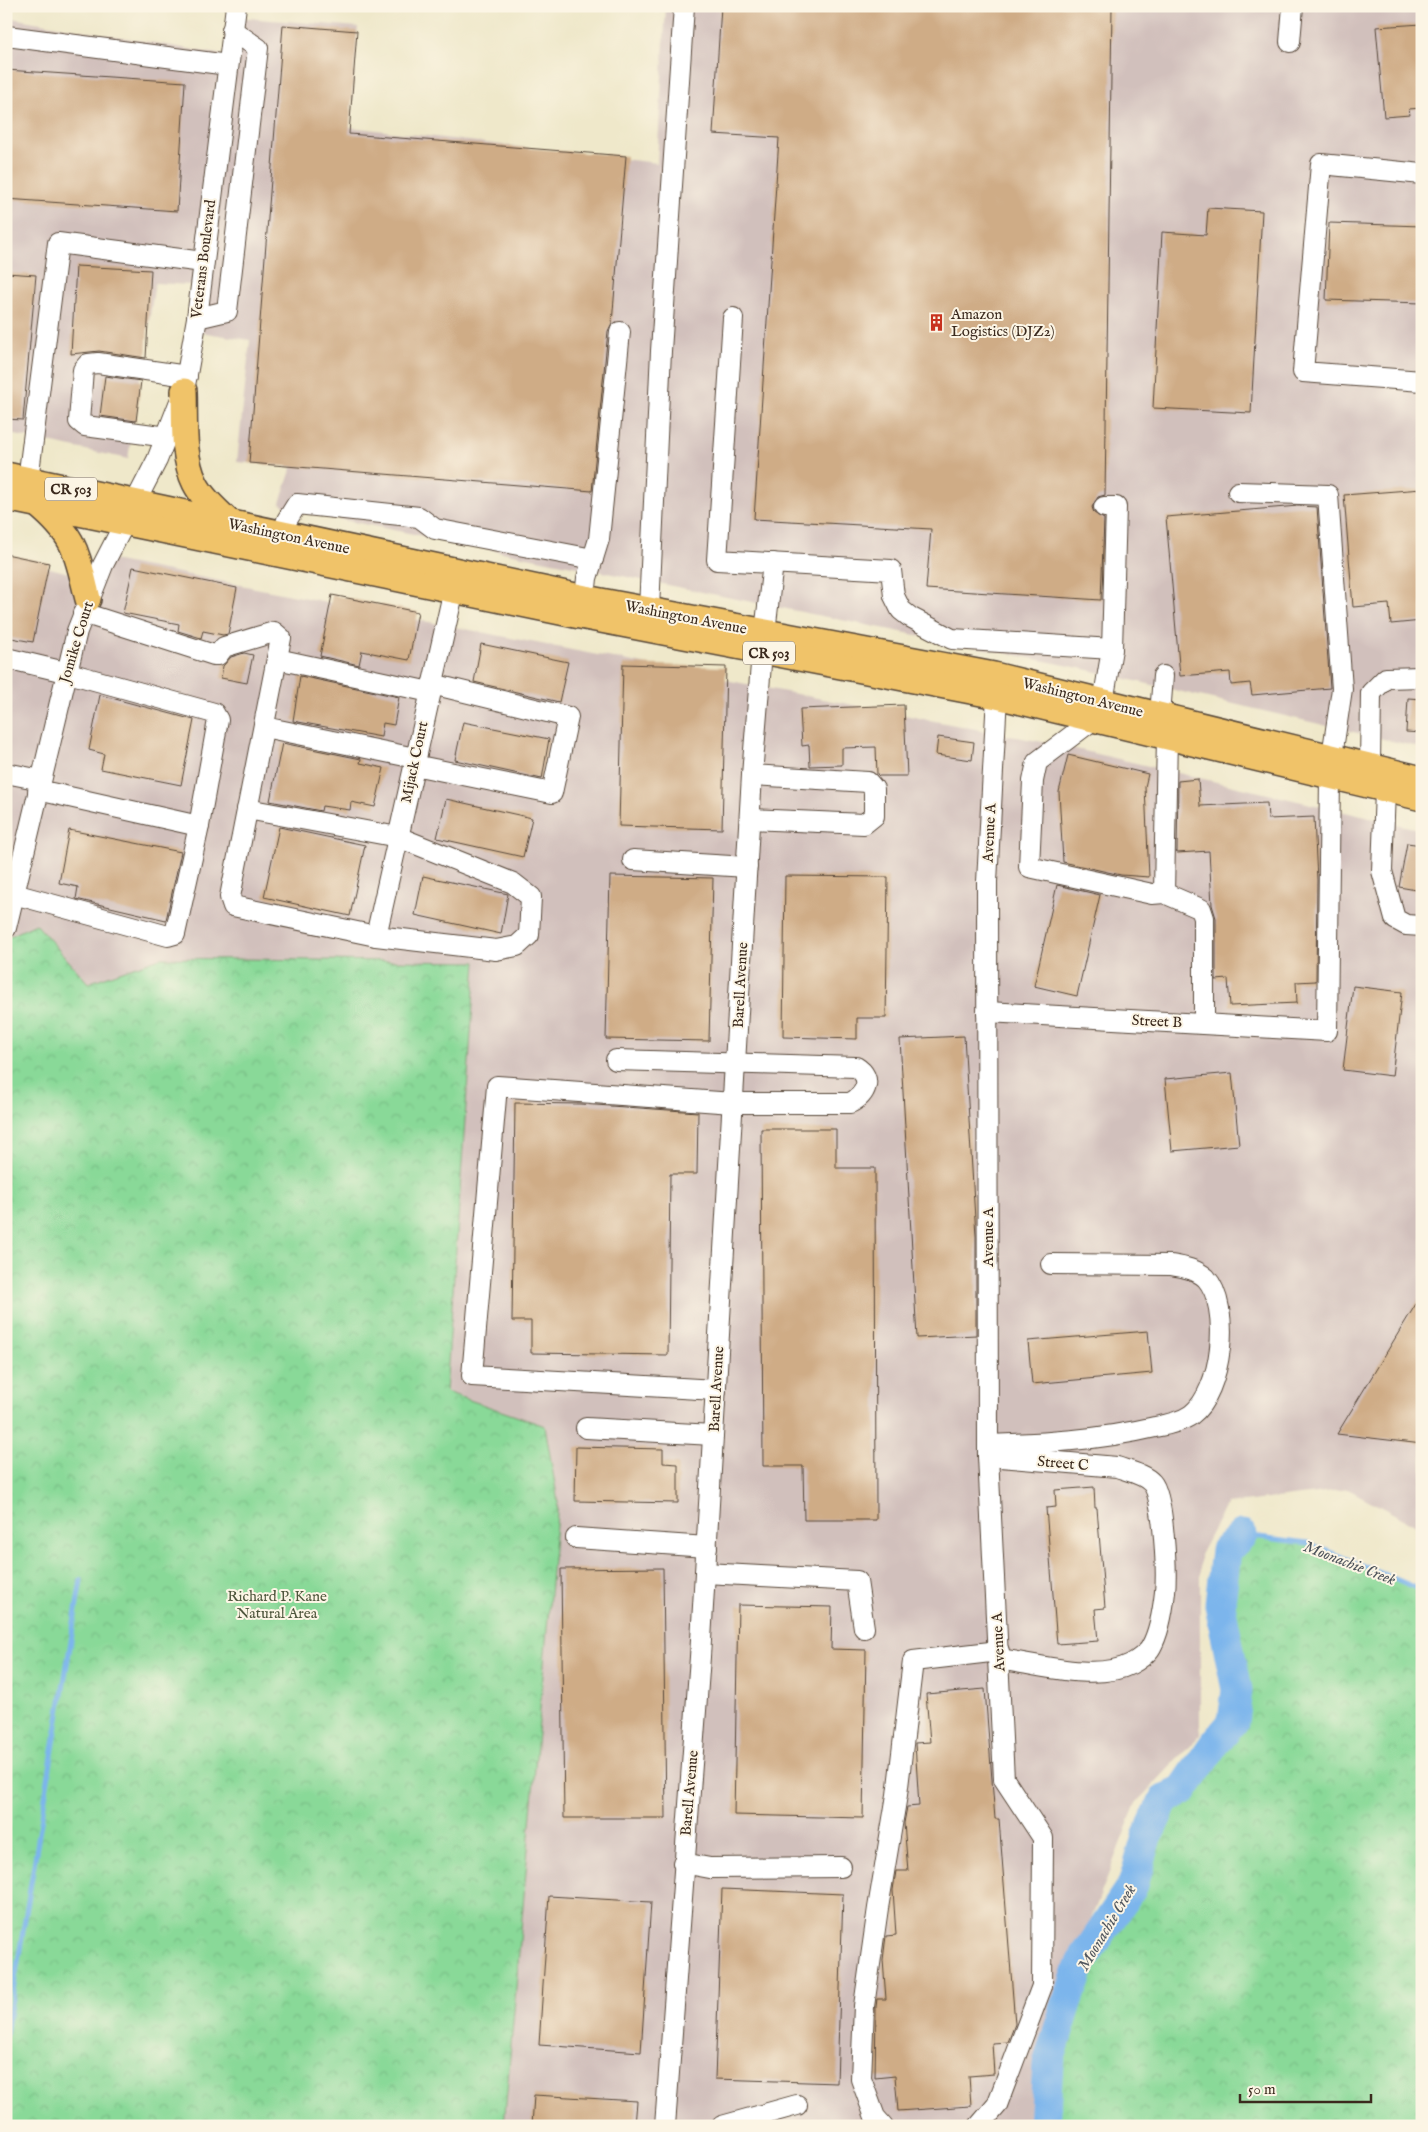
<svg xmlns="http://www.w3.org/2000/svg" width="1428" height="2132" font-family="'IM FELL English',serif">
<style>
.industrial{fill:#d1c0bc}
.park{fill:url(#park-crowns);stroke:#62825b}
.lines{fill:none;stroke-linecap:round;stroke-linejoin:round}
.stream{stroke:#7bb5ec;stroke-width:5}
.river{stroke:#7bb5ec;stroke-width:31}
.building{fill:#cfac86}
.minor-casing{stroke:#564638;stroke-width:22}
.major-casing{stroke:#564638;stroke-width:28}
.minor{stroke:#fff;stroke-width:20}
.major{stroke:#f0c369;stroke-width:25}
.labels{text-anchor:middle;stroke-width:4;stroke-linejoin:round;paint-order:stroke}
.shield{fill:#fcf5e5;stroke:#75675a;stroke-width:1}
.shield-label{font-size:14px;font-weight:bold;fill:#3b2a1e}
.street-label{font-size:15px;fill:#3b2a1e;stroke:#fcf5e5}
.poi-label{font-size:15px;fill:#3b2a1e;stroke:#fcf5e5;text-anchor:start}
.park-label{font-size:15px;fill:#4e563c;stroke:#fcf5e5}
.water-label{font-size:16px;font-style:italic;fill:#4e545c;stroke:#fcf5e5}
</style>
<defs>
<pattern id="park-crowns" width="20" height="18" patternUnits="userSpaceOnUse" patternTransform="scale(1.25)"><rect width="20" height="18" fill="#89d998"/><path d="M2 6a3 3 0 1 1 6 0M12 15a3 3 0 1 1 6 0" fill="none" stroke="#77ba83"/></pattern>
</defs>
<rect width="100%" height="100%" fill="#fcf5e5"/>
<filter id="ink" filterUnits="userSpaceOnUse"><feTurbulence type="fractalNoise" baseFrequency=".02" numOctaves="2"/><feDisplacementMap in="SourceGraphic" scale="10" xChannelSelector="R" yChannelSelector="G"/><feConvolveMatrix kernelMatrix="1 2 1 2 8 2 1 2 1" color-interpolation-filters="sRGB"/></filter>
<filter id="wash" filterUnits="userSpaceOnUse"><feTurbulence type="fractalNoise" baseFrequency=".0096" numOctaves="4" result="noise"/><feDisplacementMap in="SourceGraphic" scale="20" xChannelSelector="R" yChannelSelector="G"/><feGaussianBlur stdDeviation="1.12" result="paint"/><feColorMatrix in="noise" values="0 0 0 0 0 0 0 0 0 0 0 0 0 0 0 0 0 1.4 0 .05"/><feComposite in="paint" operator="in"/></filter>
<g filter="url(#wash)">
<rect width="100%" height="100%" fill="#efe8ca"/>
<!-- industrial -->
<g class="industrial">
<polygon points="666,6 1422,6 1422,748 1080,668 289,509 280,503 292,467 237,462 250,340 200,332 207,286 155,283 128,459 6,433 6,17 229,56 235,17 358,27 350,127 657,163"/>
<polygon points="6,556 98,581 102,558 1063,746 1422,830 1422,1529 1348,1489 1227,1504 1200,1555 1200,1735 1136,1803 1062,1994 1050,2126 504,2126 558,1502 545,1426 446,1392 476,962 160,958 88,983 36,924 6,938"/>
</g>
<!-- park -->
<g class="park">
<polygon points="36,924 88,983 160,958 476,962 446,1392 545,1426 558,1502 504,2126 6,2126 6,938"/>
<polygon points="1242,1535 1308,1543 1422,1590 1422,2126 1044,2126 1048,2064 1067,2003 1082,1961 1133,1885 1147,1837 1164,1800 1182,1791 1215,1743 1233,1722 1237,1690 1220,1605 1226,1550"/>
</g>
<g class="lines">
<!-- stream -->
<g class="stream">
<polyline points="1242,1535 1308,1543 1422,1590"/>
<polyline points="6,2034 81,1580"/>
</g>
<!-- river -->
<polyline class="river" points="1044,2126 1048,2064 1067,2003 1082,1961 1133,1885 1147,1837 1164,1800 1182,1791 1215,1743 1233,1722 1237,1690 1220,1605 1226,1550 1242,1535"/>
</g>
<g id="blocks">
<!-- building -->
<g class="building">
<polygon points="721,6 1112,6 1105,495 1098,497 1092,507 1094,513 1104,519 1101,600 926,589 931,529 754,519 779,138 713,134"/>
<polygon points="1422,24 1422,108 1409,109 1410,115 1384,117 1376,27"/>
<polygon points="283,25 357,31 349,134 626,156 612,323 608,331 592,491 249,463"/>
<polygon points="6,70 185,82 177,211 6,199"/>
<polygon points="1208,208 1262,211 1251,413 1153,408 1162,232 1206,235"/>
<polygon points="1329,223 1422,226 1422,303 1326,300"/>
<polygon points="76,266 151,270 146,358 99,351 71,354"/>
<polygon points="6,273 36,275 23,420 6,419"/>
<polygon points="105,376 141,381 136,421 100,416"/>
<polygon points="1422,489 1422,621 1391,624 1389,604 1353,607 1344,495"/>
<polygon points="1298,506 1317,507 1330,688 1252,695 1250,683 1231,685 1230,672 1180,676 1166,517"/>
<polygon points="6,554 49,563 33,642 6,637"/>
<polygon points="133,567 237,588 228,634 223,635 203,631 201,638 178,631 179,624 123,613"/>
<polygon points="332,595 418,612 409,660 362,651 359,665 320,656"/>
<polygon points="481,644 568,662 559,702 474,682"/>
<polygon points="244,653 253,655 247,683 221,678 223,666 231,657"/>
<polygon points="623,664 726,667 722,829 619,826"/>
<polygon points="300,676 399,697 394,725 383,723 381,737 293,721"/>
<polygon points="100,695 194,720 181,785 101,769 104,754 89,750"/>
<polygon points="1408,698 1422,699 1422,733 1406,732"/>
<polygon points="904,705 907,776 879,776 877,774 876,747 842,748 842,765 810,766 809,745 802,746 800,709"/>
<polygon points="463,722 549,739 542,779 455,760"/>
<polygon points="938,737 974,742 972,760 936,755"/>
<polygon points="282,743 361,759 360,763 384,768 375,807 351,802 350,810 322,806 321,811 270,801"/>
<polygon points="1068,755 1148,774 1145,787 1149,877 1121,875 1063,862 1059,792"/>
<polygon points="1198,779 1200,806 1267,803 1268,819 1314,817 1317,880 1316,981 1296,982 1297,1003 1230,1006 1228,979 1216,980 1216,918 1212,905 1209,851 1177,853 1178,781"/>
<polygon points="446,799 532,818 523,857 437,838"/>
<polygon points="279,827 365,845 350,916 264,897"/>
<polygon points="69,830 181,852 166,920 76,899 78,887 59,883"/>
<polygon points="1407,843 1422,845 1422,891 1399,887"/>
<polygon points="423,876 508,894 501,934 415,915"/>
<polygon points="610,876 713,878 709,1041 606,1039"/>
<polygon points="785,876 888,877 886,1018 857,1018 857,1039 783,1037"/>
<polygon points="1057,885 1100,895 1077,996 1034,986"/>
<polygon points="1353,986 1402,992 1392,1076 1343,1070"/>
<polygon points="964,1036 976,1236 976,1335 917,1338 900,1039"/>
<polygon points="1232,1073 1239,1145 1172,1151 1165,1079"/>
<polygon points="515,1103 581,1104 698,1112 697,1174 670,1174 668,1355 531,1353 531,1321 512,1321"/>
<polygon points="761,1129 836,1129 836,1168 875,1168 876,1520 804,1520 803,1466 763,1466"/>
<polygon points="1422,1294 1422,1444 1337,1434"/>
<polygon points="1148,1331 1152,1373 1032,1384 1028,1341"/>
<polygon points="576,1447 663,1449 663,1463 678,1464 678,1503 575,1501"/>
<polygon points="1094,1487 1095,1508 1097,1508 1105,1608 1095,1609 1098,1641 1057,1644 1046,1508 1056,1507 1055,1490"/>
<polygon points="663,1568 666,1818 564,1818 561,1569"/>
<polygon points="738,1605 832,1607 831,1649 866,1650 863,1818 734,1815"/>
<polygon points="985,1689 995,1819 999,1819 1015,2024 1008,2042 992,2043 994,2074 969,2076 971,2106 898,2111 895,2076 875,2078 876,2007 877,1999 886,1999 883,1960 886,1936 896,1935 893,1890 896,1871 908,1871 904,1823 907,1807 919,1806 915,1743 930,1742 926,1694"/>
<polygon points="722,1889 843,1894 837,2083 715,2079"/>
<polygon points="549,1896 651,1902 641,2052 539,2045"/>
<polygon points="534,2095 637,2101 635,2126 532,2126"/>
</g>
</g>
</g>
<g filter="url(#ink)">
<use href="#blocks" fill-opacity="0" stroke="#564638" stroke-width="1"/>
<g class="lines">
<defs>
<g id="minor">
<polyline points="7,36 228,65"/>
<polyline points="1290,42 1293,6"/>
<polyline points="1422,174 1321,164 1303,372 1422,381"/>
<polyline points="197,318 227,311 258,48 232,30"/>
<polyline points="733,318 717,560 891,570 894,596 901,610 910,617 952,639 1112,649 1103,702"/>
<polyline points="168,437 85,426 79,421 83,370 88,364 98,363 187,376"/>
<polyline points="28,480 58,243 203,262"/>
<polyline points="1238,492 1328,495 1342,689 1332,756"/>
<polyline points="1104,507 1116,507 1112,649"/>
<polyline points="283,535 287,520 297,504 419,517 435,529 593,559"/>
<polyline points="585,598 587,578 599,539 620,332"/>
<polyline points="649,609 661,351 684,6"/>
<path d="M 83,613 L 214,655 L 218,655 L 224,647 L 274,632 L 281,638 C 264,724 247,810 230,897 L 233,906 L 376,936 L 496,950 L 517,946 L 529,935 L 531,897 L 513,883 L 398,837 L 247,809"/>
<polyline points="765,632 773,563"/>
<polyline points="6,658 65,672 214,713 218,720 199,826 175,934 168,936 14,894"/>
<polyline points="277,659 430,692"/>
<polyline points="1160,715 1163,676"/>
<polyline points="1094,719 1037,762 1033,781 1029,867 1152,894 1164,893 1167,737"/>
<polyline points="264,727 415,758"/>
<polyline points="414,765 552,793 568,717 432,684"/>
<polyline points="1370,766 1371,693 1386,678 1422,677"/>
<polyline points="6,773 41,780"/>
<polyline points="38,790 199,826"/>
<polyline points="1385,790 1382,871 1395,919 1406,925 1422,926"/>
<polyline points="750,819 864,824 874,816 874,789 868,782 752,775"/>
<polyline points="633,860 747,867"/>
<polyline points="1164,893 1201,909 1204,918 1204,1024"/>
<polyline points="6,928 77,631 103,565 157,460 184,391 197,318 236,6"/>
<polyline points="376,936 454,589"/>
<polyline points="987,1012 1327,1031 1330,777"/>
<path d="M 616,1060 L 856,1067 C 874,1078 866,1095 850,1103 L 733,1103 L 497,1086 L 472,1376 L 716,1390"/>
<polyline points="586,1428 713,1435"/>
<path d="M 988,1445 C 1044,1443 1100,1440 1155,1427 C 1166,1425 1181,1422 1191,1415 C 1222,1392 1232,1307 1206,1278 C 1196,1269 1183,1267 1171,1265 L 1051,1264"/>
<path d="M 988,1456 L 1117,1467 C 1128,1471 1144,1474 1152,1483 C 1164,1496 1167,1573 1165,1592 C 1163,1610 1160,1631 1151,1647 C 1148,1653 1137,1661 1131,1664 C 1096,1682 1036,1664 999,1659"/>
<polyline points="576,1538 707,1547"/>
<polyline points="705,1573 857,1581 864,1628"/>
<polyline points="683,1863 710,1868 841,1867"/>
<polyline points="665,2126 700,1657 752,775 762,652"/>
<polyline points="722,2126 797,2105"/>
<polyline points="883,2126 875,2117 861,2079 864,2006 878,1908 897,1795 913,1661 999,1651"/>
<polyline points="979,2126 997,2105 1042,1986 1043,1838 1004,1779 988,1456 987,882 997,696"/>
</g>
<g id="major">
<path d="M 184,391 C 185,420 182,457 195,483 C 203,499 218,511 231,524"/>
<polyline points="6,475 585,598 994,675 1422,779"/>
<polyline points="6,498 575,615 997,696 1422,798"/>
<path d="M 38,505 C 77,538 76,552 88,599"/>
</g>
</defs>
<!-- minor casing -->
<use href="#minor" class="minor-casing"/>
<!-- major casing -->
<use href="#major" class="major-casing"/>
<!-- minor -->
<use href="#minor" class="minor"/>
<!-- major -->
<use href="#major" class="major"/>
</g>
</g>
<!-- icons -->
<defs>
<symbol id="building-bare" viewBox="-9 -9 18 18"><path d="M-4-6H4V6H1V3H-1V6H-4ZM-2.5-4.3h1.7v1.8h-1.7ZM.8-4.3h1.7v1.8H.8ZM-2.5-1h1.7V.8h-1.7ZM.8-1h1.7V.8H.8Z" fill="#c8321e" stroke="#fcf5e5" stroke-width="2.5" paint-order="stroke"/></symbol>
</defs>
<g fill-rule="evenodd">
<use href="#building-bare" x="924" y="310" width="25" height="25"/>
</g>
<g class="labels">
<!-- shield labels -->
<g class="shield">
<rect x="45" y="477.5" width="52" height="23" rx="4"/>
<rect x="743" y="641.5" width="52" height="23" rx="4"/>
</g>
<g class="shield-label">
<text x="71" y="494">CR 503</text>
<text x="769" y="658">CR 503</text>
</g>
<!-- street labels -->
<g class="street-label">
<text transform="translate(203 259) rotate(-83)" y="5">Veterans Boulevard</text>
<text transform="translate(289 536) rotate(12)" y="5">Washington Avenue</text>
<text transform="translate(686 617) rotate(11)" y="5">Washington Avenue</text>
<text transform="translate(76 642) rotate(-73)" y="5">Jomike Court</text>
<text transform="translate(1083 697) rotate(14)" y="5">Washington Avenue</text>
<text transform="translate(414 762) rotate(-78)" y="5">Mijack Court</text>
<text transform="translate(989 833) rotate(-87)" y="5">Avenue A</text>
<text transform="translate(740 985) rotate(-87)" y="5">Barell Avenue</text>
<text transform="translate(1157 1021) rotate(3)" y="5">Street B</text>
<text transform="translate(988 1237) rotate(-90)" y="5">Avenue A</text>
<text transform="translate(716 1389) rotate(-87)" y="5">Barell Avenue</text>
<text transform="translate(1063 1463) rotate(5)" y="5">Street C</text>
<text transform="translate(998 1642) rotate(-93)" y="5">Avenue A</text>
<text transform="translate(689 1793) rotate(-85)" y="5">Barell Avenue</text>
</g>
<!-- poi labels -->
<g class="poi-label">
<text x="951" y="319">Amazon<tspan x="951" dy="17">Logistics (DJZ2)</tspan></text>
</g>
<!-- park labels -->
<g class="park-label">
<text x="277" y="1601">Richard P. Kane<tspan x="277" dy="17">Natural Area</tspan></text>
</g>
<!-- water labels -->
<g class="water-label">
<text transform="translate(1350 1562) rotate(21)" y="6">Moonachie Creek</text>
<text transform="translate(1106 1927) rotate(-59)" y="6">Moonachie Creek</text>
</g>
</g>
<!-- margin -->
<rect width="1428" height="2132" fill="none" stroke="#fcf5e5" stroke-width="25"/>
<!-- scale -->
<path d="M1240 2094v8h131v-8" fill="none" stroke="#3b2a1e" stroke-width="2.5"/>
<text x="1248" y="2094" font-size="15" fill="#3b2a1e" stroke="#fcf5e5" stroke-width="4" paint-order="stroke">50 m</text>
</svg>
